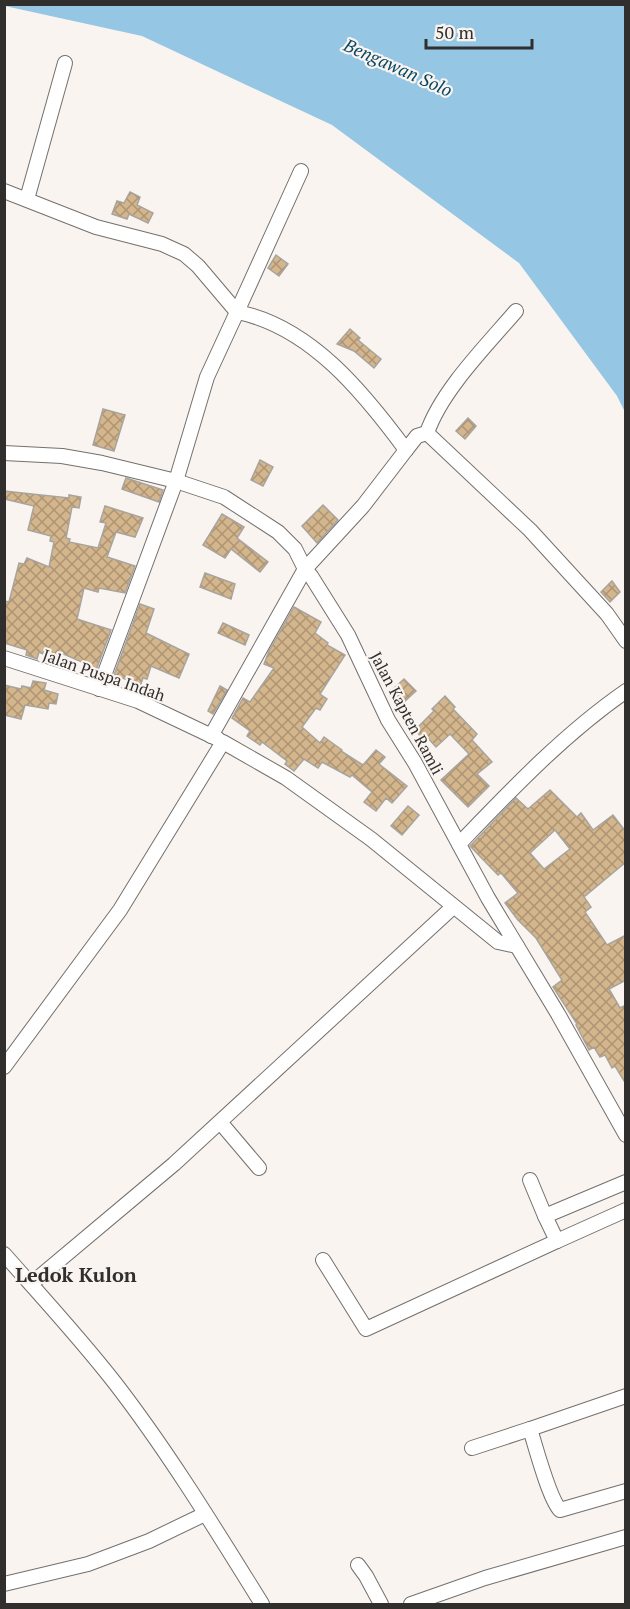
<svg xmlns="http://www.w3.org/2000/svg" width="630" height="1609" font-family="'PT Serif',serif">
<style>
.water{fill:#95c6e3}
.building{fill:url(#building-cross-hatch);stroke:#a7a49f;stroke-width:1.5;fill-rule:evenodd}
.lines{fill:none;stroke-linecap:round;stroke-linejoin:round}
.minor-casing{stroke:#74706d;stroke-width:16}
.minor{stroke:#fff;stroke-width:14}
.labels{text-anchor:middle;stroke-width:4.5;stroke-linejoin:round;paint-order:stroke}
.street-label{font-size:16px;fill:#312f2d;stroke:#f9f4f0}
.water-label{font-size:18px;font-style:italic;fill:#084865;stroke:#f9f4f0}
.quarter-label{font-size:20px;font-weight:bold;fill:#312f2d;stroke:#f9f4f0}
</style>
<defs>
<pattern id="building-cross-hatch" width="8" height="8" patternUnits="userSpaceOnUse" patternTransform="scale(1.5)"><rect width="8" height="8" fill="#d4b68c"/><path d="M0 0l8 8M0 8l8-8" fill="none" stroke="#ad9473"/></pattern>
</defs>
<rect width="100%" height="100%" fill="#f9f4f0"/>
<!-- water -->
<polygon class="water" points="5,4 625,5 625,412 617,396 519,263 332,125 142,36 5,6"/>
<!-- building -->
<g class="building">
<polygon points="130,192 140,197 137,205 153,213 148,223 129,214 127,219 112,214 117,201 124,203"/>
<polygon points="276,255 288,264 279,276 268,268"/>
<polygon points="350,329 360,338 358,340 381,359 374,368 354,351 337,344"/>
<polygon points="103,409 125,415 114,451 93,445"/>
<polygon points="468,418 476,426 465,439 456,431"/>
<polygon points="260,460 273,467 263,486 251,480"/>
<polygon points="126,478 163,490 159,502 122,489"/>
<polygon points="4,491 69,498 69,495 81,497 79,508 72,507 66,538 70,539 69,542 98,548 106,523 100,522 105,506 143,518 135,537 116,532 107,557 135,566 125,593 99,588 98,592 84,588 77,619 111,630 95,673 87,669 89,665 59,652 56,660 39,652 37,659 26,655 27,650 4,643 4,601 9,602 19,563 24,564 27,558 49,567 54,542 50,541 51,536 28,530 34,506 4,499"/>
<polygon points="323,505 338,520 317,543 302,526"/>
<polygon points="222,514 244,527 237,538 268,562 260,572 231,549 225,558 203,545"/>
<polygon points="205,573 235,584 231,599 200,587"/>
<polygon points="612,581 620,592 610,602 601,592"/>
<polygon points="140,604 154,609 146,633 189,654 179,678 151,666 147,679 143,678 138,692 125,687 128,680 114,675"/>
<polygon points="294,607 321,622 315,633 328,643 327,645 345,655 320,694 327,699 320,710 316,708 302,727 320,743 324,737 342,750 341,751 363,765 376,750 385,757 379,764 407,786 392,803 386,798 376,811 364,802 372,792 352,775 350,777 322,762 318,768 304,759 294,771 285,764 287,761 262,742 260,745 247,736 250,731 232,718 243,698 250,702 274,668 264,664 269,651"/>
<polygon points="223,623 249,635 245,645 218,633"/>
<polygon points="404,679 416,691 404,702 392,690"/>
<polygon points="33,681 46,683 44,690 58,694 56,704 49,703 48,709 25,705 21,719 4,715 4,685 21,689 22,686 31,688"/>
<polygon points="220,686 227,690 213,714 208,711"/>
<polygon points="445,696 455,707 453,709 477,734 472,740 492,762 477,774 489,786 468,807 441,780 469,754 450,734 436,747 427,737 424,740 415,730 434,711 432,709"/>
<path d="M 550,790 L 577,817 L 581,813 L 593,830 L 613,815 L 626,832 L 626,862 L 584,897 L 591,907 L 585,912 L 607,945 L 626,935 L 626,980 L 609,989 L 620,1008 L 626,1005 L 626,1084 L 615,1066 L 612,1068 L 605,1055 L 600,1057 L 594,1047 L 589,1050 L 576,1025 L 577,1024 L 553,987 L 562,980 L 536,938 L 518,920 L 505,903 L 518,893 L 501,873 L 498,875 L 470,846 L 516,798 L 528,809 ZM 555,830 L 570,849 L 544,869 L 530,853 Z"/>
<polygon points="408,806 419,815 402,835 391,826"/>
</g>
<g class="lines">
<defs>
<g id="minor">
<polyline points="4,191 96,227 162,244 184,254 198,266 237,312 207,377 176,481 99,689"/>
<polyline points="27,199 65,63"/>
<path d="M 427,433 C 441,391 487,345 516,311"/>
<polyline points="406,450 417,436 427,433 530,530 607,614 626,641"/>
<polyline points="4,453 62,456 102,463 176,481 224,497 278,532 295,549 305,569 311,576 348,635 388,720 415,763 488,898 558,1014 626,1135"/>
<polyline points="4,658 138,701 218,739"/>
<path d="M 211,736 L 305,569 L 363,506 L 406,450 C 364,393 310,326 237,312 L 301,171"/>
<path d="M 459,844 C 511,790 564,734 626,691"/>
<polyline points="4,1067 120,910 223,742 286,778 371,839 498,942 517,946"/>
<polyline points="220,1122 259,1168"/>
<polyline points="530,1180 545,1216"/>
<polyline points="626,1182 545,1216 557,1241 626,1210"/>
<path d="M 4,1254 C 42,1297 80,1338 115,1383 C 169,1453 216,1530 262,1604"/>
<polyline points="323,1260 366,1329 557,1241"/>
<polyline points="31,1284 174,1164 453,907"/>
<polyline points="530,1429 626,1396"/>
<path d="M 472,1448 L 530,1429 C 536,1448 549,1498 560,1510 L 626,1491"/>
<polyline points="358,1565 366,1576 381,1604"/>
<polyline points="4,1584 88,1564 149,1541 205,1514"/>
<polyline points="411,1604 485,1578 626,1537"/>
</g>
</defs>
<!-- minor casing -->
<use href="#minor" class="minor-casing"/>
<!-- minor -->
<use href="#minor" class="minor"/>
</g>
<g class="labels">
<!-- street labels -->
<g class="street-label">
<text transform="translate(104 675) rotate(19)" y="6">Jalan Puspa Indah</text>
<text transform="translate(407 713) rotate(62)" y="6">Jalan Kapten Ramli</text>
</g>
<!-- water labels -->
<g class="water-label">
<text transform="translate(398 68) rotate(24)" y="6">Bengawan Solo</text>
</g>
<!-- quarter labels -->
<g class="quarter-label">
<text x="76" y="1282">Ledok Kulon</text>
</g>
</g>
<!-- border -->
<rect width="630" height="1609" fill="none" stroke="#312f2d" stroke-width="12"/>
<!-- scale -->
<path d="M426 39v9h106v-9" fill="none" stroke="#312f2d" stroke-width="3"/>
<text x="435" y="39" font-size="18" fill="#312f2d" stroke="#f9f4f0" stroke-width="4.5" paint-order="stroke">50 m</text>
</svg>
